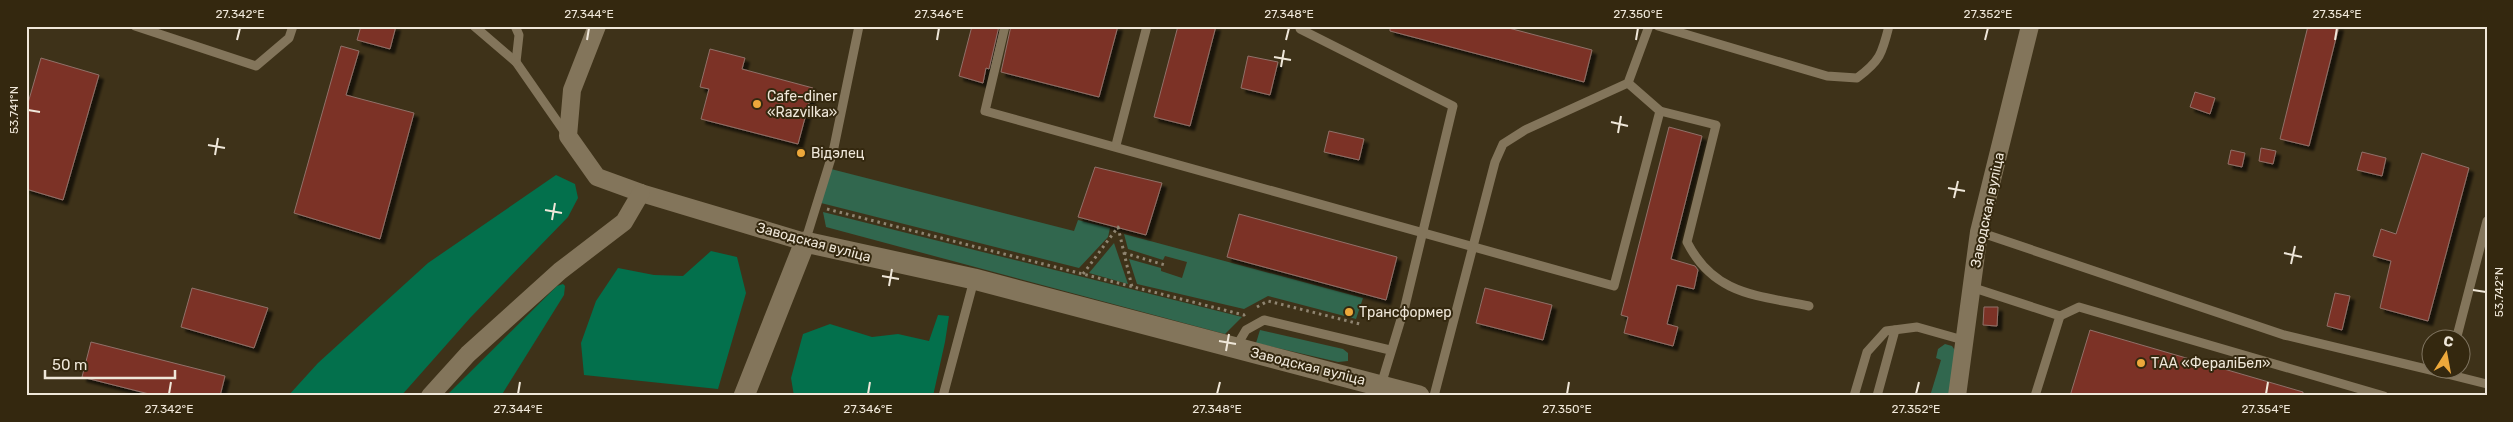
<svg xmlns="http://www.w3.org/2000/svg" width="2513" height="422" font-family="Rubik,sans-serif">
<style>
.green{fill:#31674e}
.forest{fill:#03704c}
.building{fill:#7c3325;stroke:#907069;filter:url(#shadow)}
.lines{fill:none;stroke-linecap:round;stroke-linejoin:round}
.path{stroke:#8f8571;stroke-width:3;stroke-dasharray:2.5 4;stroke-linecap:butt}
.service{stroke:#83755b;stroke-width:9}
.minor{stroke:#83755b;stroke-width:18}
.tertiary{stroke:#83755b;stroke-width:21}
.ticks{fill:none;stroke:#efe7d9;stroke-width:2}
.poi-dot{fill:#eda83b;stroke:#34280f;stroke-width:2}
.labels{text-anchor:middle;stroke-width:4;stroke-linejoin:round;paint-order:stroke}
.poi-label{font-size:14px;fill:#efe7d9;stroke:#34280f;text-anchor:start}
.street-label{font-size:14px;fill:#efe7d9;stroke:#34280f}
.neatline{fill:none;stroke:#efe7d9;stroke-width:2}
.ticks-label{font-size:12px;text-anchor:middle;fill:#efe7d9}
</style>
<defs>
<filter id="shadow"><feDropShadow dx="4.5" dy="4.5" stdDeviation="1" flood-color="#0009"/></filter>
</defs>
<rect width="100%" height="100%" fill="#3e3219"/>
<!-- green -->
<g class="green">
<polygon points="831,169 1074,231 1078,220 1110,228 1108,237 1079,268 821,203"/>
<polygon points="823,212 1242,317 1225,334 826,227"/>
<polygon points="1124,234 1363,298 1356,319 1268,296 1244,309 1137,284 1129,259 1161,268 1161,271 1182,278 1187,262 1165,256 1163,260 1128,249"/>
<polygon points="1114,243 1128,284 1089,273"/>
<polygon points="1260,330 1343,349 1348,353 1348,361 1338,362 1256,343"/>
<polygon points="1945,344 1952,346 1956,352 1951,396 1930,396 1941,360 1936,358 1938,349"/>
</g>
<!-- forest -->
<g class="forest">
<polygon points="556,175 575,184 578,198 568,217 470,318 401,396 288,396 318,363 428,263"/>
<polygon points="711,251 737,257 746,293 718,389 584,375 581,343 596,301 618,268 654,275 683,276"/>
<polygon points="563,284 565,286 564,295 501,396 446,396 557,286"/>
<polygon points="938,315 949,316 945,342 933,396 794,396 791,378 803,334 830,324 872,337 898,334 929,341"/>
</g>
<!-- building -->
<g class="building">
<polygon points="361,26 396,26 390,49 357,40"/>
<polygon points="972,26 999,26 989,69 986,68 983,83 959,76"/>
<polygon points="1011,26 1118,26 1099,97 1001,72"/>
<polygon points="1178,26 1216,26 1190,126 1154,117"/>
<polygon points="1390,26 1501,26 1592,50 1584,82 1390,31"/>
<polygon points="2308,26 2339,26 2309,146 2280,139"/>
<polygon points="341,46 359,51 346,95 414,113 380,239 294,213"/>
<polygon points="710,49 745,58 742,69 813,88 798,144 701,119 709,89 700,87"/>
<polygon points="1248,56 1278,62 1270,95 1241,88"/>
<polygon points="41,58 99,75 63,200 26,189 26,110"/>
<polygon points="2195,92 2215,98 2210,114 2190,107"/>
<polygon points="1669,127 1702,136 1671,259 1695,266 1698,270 1694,289 1677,285 1667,324 1678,327 1673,346 1624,333 1628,317 1621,315"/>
<polygon points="1329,131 1364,139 1359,160 1324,152"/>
<polygon points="2261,148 2276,151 2273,164 2259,161"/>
<polygon points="2231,150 2245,153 2242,167 2228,164"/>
<polygon points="2362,152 2386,158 2382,176 2357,170"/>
<polygon points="2422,153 2469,168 2428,321 2380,308 2391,261 2373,256 2381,229 2396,234"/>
<polygon points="1095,167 1162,183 1146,235 1078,217"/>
<polygon points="1239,214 1397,257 1386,300 1227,257"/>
<polygon points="192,288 268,308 254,348 181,327"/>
<polygon points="1485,288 1552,305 1543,340 1476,323"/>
<polygon points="2335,293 2350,296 2342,330 2327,326"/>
<polygon points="1984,307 1998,307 1997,326 1983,325"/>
<polygon points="2090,330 2303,392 2303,396 2070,396"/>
<polygon points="91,342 225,376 220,396 157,396 82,377"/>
</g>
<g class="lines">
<!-- path -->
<g class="path">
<polyline points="827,209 1244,315 1247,313"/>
<polyline points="1124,253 1165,265"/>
<polyline points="1083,274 1118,227 1132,287"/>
<polyline points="1257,307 1268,301 1360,324"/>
</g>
<!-- service -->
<g class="service">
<polyline points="135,26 256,66 289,38 293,26"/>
<polyline points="474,26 516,62 566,134"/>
<polyline points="515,26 519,35 516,62"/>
<polyline points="1005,26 985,111 1614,286 1660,111 1628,83"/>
<polyline points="1300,26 1300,29 1453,106 1405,306 1381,385"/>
<path d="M 1658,26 L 1827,76 L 1857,78 C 1880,61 1882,54 1889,26"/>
<path d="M 1660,111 L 1716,125 L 1687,242 C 1714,295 1756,295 1809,306"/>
<polyline points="1116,145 1147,26"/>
<polyline points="1979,232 2284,335 2447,374 2448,370"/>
<polyline points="805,242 833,152 859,26"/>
<polyline points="1971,287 2060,316 2035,396"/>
<polyline points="2060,316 2079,307 2384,396"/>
<polyline points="2456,340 2487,221"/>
<polyline points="1236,347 1246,330 1264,320 1390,350"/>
<polyline points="2447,374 2487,384"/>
<polyline points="943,396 974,280"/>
<polyline points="1434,396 1495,162 1503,144 1525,130 1628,83 1649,26"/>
<polyline points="1854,396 1867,352 1886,331 1917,327 1963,340"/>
<polyline points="1877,396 1895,330"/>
</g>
<!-- minor -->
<g class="minor">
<polyline points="597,26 572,90 568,136 597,177 641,193 805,242"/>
<polyline points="430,396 468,354 560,271 624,222 641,193"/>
<polyline points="1957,396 1979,232 2030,26"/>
</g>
<!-- tertiary -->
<polyline class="tertiary" points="744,396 805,242 974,279 1419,396"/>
</g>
<!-- ticks -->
<path class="ticks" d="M 237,40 L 240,28M 587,40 L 589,28M 937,40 L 939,28M 1286,40 L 1289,28M 1636,40 L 1638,28M 1985,40 L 1988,28M 2335,40 L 2337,28M 1274,57 L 1291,60M 1281,67 L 1284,50M 28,110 L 40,112M 1611,122 L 1628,126M 1618,133 L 1621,116M 208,145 L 225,148M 215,155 L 218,138M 1948,188 L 1965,191M 1954,198 L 1958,181M 545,210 L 562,213M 552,220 L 555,203M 2284,253 L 2302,257M 2291,264 L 2295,246M 882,276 L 899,279M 889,286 L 892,269M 2473,290 L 2486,292M 1219,341 L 1236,344M 1226,351 L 1229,334M 169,394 L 171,382M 518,394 L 520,382M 868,394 L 870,382M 1217,394 L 1220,382M 1567,394 L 1569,382M 1916,394 L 1919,382M 2266,394 L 2268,382"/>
<!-- markers -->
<g class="poi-dot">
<circle cx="757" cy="104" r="5"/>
<circle cx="801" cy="153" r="5"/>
<circle cx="1349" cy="312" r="5"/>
<circle cx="2141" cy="363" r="5"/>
</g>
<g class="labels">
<!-- poi labels -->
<g class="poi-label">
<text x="767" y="101">Cafe-diner<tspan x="767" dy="16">«Razvilka»</tspan></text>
<text x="811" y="158">Відэлец</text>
<text x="1359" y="317">Трансформер</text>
<text x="2151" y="368">ТАА «ФераліБел»</text>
</g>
<!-- street labels -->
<g class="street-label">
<text transform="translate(1987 210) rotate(-78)" y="5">Заводская вуліца</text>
<text transform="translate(814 242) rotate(15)" y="5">Заводская вуліца</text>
<text transform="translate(1308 366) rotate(14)" y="5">Заводская вуліца</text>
</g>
</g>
<!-- border -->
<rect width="2513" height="422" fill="none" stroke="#34280f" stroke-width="55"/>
<!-- north arrow -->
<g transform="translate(2446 354) rotate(11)"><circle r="24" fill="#34280f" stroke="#7f7460"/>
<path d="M0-4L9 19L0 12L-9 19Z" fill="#eda83b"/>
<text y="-8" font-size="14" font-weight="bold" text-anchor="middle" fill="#efe7d9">С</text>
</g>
<!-- scale -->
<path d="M45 370v8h130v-8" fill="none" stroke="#efe7d9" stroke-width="2.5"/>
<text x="52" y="370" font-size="15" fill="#efe7d9" stroke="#34280f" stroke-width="4" paint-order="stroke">50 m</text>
<rect x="28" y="28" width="2458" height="366" class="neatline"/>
<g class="ticks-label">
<text x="240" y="18">27.342°E</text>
<text x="589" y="18">27.344°E</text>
<text x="939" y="18">27.346°E</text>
<text x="1289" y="18">27.348°E</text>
<text x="1638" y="18">27.350°E</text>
<text x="1988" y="18">27.352°E</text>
<text x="2337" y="18">27.354°E</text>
<text transform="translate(14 110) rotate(-90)" y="4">53.741°N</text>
<text transform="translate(2499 292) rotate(-90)" y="4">53.742°N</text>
<text x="169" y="413">27.342°E</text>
<text x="518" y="413">27.344°E</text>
<text x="868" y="413">27.346°E</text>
<text x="1217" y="413">27.348°E</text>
<text x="1567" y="413">27.350°E</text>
<text x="1916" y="413">27.352°E</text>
<text x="2266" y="413">27.354°E</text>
</g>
</svg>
